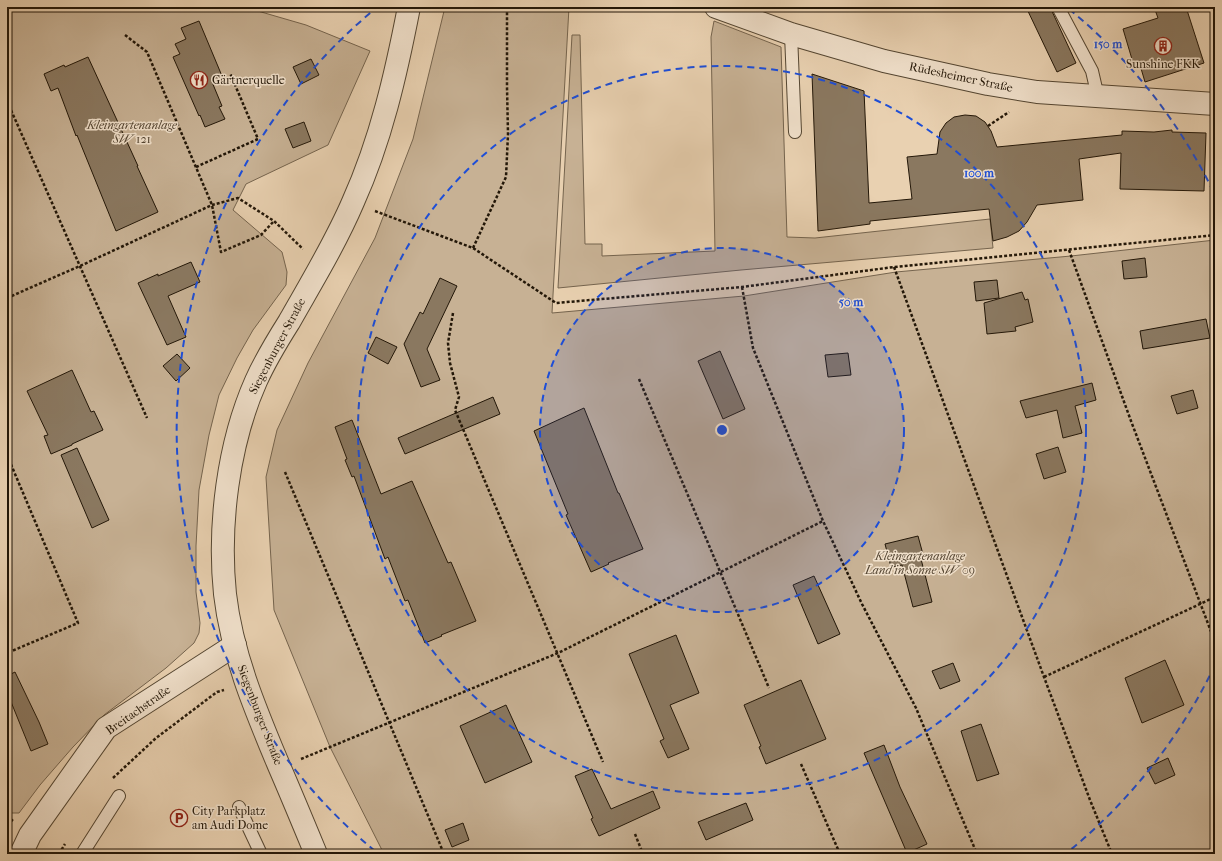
<svg xmlns="http://www.w3.org/2000/svg" width="1222" height="861" font-family="'IM FELL French Canon',serif">
<style>
.green{fill:#c7b194;stroke:#75644e}
.building{fill:#8a7860;stroke:#231708}
.lines{fill:none;stroke-linecap:round;stroke-linejoin:round}
.service-casing{stroke:#544632;stroke-width:14}
.minor-casing{stroke:#544632;stroke-width:24}
.path{stroke:#231708;stroke-width:2.5;stroke-dasharray:3 2;stroke-linecap:butt}
.service{stroke:#f1e1cc;stroke-width:12}
.minor{stroke:#f1e1cc;stroke-width:22}
.ring{fill:none;stroke:#1d4ed8;stroke-width:2;stroke-dasharray:7 5}
.labels{text-anchor:middle;stroke-width:3;stroke-linejoin:round;paint-order:stroke}
.poi-label{font-size:12px;fill:#231708;stroke:#f1e1cc;text-anchor:start}
.street-label{font-size:12px;fill:#231708;stroke:#f1e1cc}
.park-label{font-size:12px;font-style:italic;fill:#544532;stroke:#f1e1cc}
.centre{fill:#1d4ed8;stroke:#f1e1cc;stroke-width:2}
.ring-label{font-size:12px;text-anchor:middle;font-weight:bold;fill:#1d4ed8;stroke:#f1e1cc;stroke-width:3;stroke-linejoin:round;paint-order:stroke}
</style>
<rect width="100%" height="100%" fill="#e9d1b1"/>
<filter id="stains"><feTurbulence type="fractalNoise" baseFrequency=".005" numOctaves="4"/><feColorMatrix values="0 0 0 0 .2 0 0 0 0 .09 0 0 0 0 .02 0 0 0 .5 -.17"/></filter>
<radialGradient id="worn" r=".72"><stop offset=".6" stop-color="#630" stop-opacity="0"/><stop offset="1" stop-color="#630" stop-opacity=".3"/></radialGradient>
<!-- green -->
<g class="green">
<polygon points="7,7 244,7 306,25 370,51 328,145 246,184 233,210 282,252 287,272 286,285 253,330 237,358 219,395 209,435 199,490 196,546 196,592 200,623 199,633 194,643 166,668 104,715 73,747 40,785 19,813 12,813 7,809"/>
<polygon points="445,7 569,7 552,313 744,296 896,272 1071,256 1215,240 1215,854 384,854 330,747 274,610 266,477 277,430 308,363 375,238 413,139"/>
<polygon points="714,21 781,47 787,237 815,238 990,219 993,248 741,270 558,288 572,35 580,35 585,244 602,244 602,256 715,251 711,37"/>
</g>
<!-- building -->
<g class="building">
<polygon points="1026,7 1050,7 1076,63 1057,72"/>
<polygon points="1154,7 1186,7 1204,63 1145,82 1140,65 1134,66 1123,29 1158,18"/>
<polygon points="199,21 222,76 212,82 222,106 219,107 225,119 205,127 200,115 199,116 173,57 180,54 175,44 186,39 181,28"/>
<polygon points="88,57 138,166 137,166 158,212 116,231 77,135 76,136 58,88 51,91 44,74 64,65 65,67"/>
<polygon points="311,59 319,75 301,84 293,67"/>
<polygon points="812,74 864,91 869,203 912,199 907,157 937,154 940,132 946,123 954,117 965,115 976,116 985,122 991,131 997,147 1122,135 1122,131 1154,132 1172,130 1172,132 1206,133 1204,191 1120,189 1121,153 1079,159 1083,200 1037,205 1027,222 1019,231 1007,237 993,241 989,209 870,221 870,224 818,231"/>
<polygon points="304,122 311,141 293,148 285,129"/>
<polygon points="1145,258 1147,277 1124,279 1122,261"/>
<polygon points="191,262 200,282 168,296 186,337 167,345 138,283 158,274 158,276"/>
<polygon points="440,278 457,286 427,349 440,380 421,387 404,344 420,312 423,314"/>
<polygon points="997,280 999,298 976,301 974,282"/>
<polygon points="1022,292 1025,300 1028,299 1033,322 1015,327 1016,331 987,334 984,303"/>
<polygon points="1206,319 1210,338 1143,349 1140,331"/>
<polygon points="376,337 397,347 388,364 368,353"/>
<polygon points="720,351 745,409 723,419 698,361"/>
<polygon points="848,353 851,375 828,377 825,355"/>
<polygon points="177,354 190,368 176,381 163,366"/>
<polygon points="72,370 91,412 94,411 103,430 72,444 72,445 51,454 44,436 48,435 27,391"/>
<polygon points="1092,383 1096,400 1075,406 1082,433 1063,438 1057,410 1026,418 1020,401"/>
<polygon points="1193,390 1198,408 1177,414 1171,396"/>
<polygon points="493,397 500,414 405,454 398,438"/>
<polygon points="584,408 618,493 619,493 643,549 608,563 609,564 591,572 566,515 568,514 534,431"/>
<polygon points="352,420 381,494 412,481 448,563 451,562 476,621 441,635 442,636 425,643 408,600 405,601 388,557 385,559 354,476 352,477 345,460 347,459 335,427"/>
<polygon points="1058,447 1066,472 1044,479 1036,454"/>
<polygon points="77,448 109,520 92,528 61,455"/>
<polygon points="918,536 924,558 921,559 932,602 913,607 902,565 891,567 885,544"/>
<polygon points="814,576 840,634 818,644 793,585"/>
<polygon points="676,635 699,693 670,705 689,749 668,758 660,741 664,739 629,654"/>
<polygon points="1165,660 1184,705 1142,723 1125,678"/>
<polygon points="953,663 960,681 940,689 932,671"/>
<polygon points="15,672 39,722 48,744 31,751 7,692 7,676"/>
<polygon points="801,680 826,739 766,764 759,747 761,746 744,705"/>
<polygon points="506,705 532,762 485,783 460,726"/>
<polygon points="981,724 999,774 977,781 961,731"/>
<polygon points="884,745 900,787 927,844 907,853 864,753"/>
<polygon points="1168,758 1175,775 1155,784 1147,768"/>
<polygon points="592,769 611,809 653,791 660,808 599,836 591,819 593,818 575,776"/>
<polygon points="746,803 753,820 706,840 698,822"/>
<polygon points="463,823 469,840 452,847 445,830"/>
</g>
<g class="lines">
<defs>
<g id="service">
<polyline points="1058,7 1092,71 1098,97"/>
<polyline points="791,34 795,132"/>
<polyline points="239,807 261,854"/>
<polyline points="82,854 119,796"/>
</g>
<g id="minor">
<polyline points="716,7 791,34 884,61 988,84 1037,92 1215,104"/>
<polyline points="21,854 30,835 106,728 235,645"/>
<path d="M 316,854 C 304,825 292,796 279,766 C 256,711 232,655 225,594 C 218,526 228,444 256,381 C 265,361 277,341 289,322 C 311,283 335,244 353,202 C 381,140 396,74 409,7"/>
</g>
</defs>
<!-- service casing -->
<use href="#service" class="service-casing"/>
<!-- minor casing -->
<use href="#minor" class="minor-casing"/>
<!-- path -->
<g class="path">
<polyline points="125,35 147,52 212,205 221,252 261,235 274,221"/>
<polyline points="7,101 147,418"/>
<polyline points="988,126 1009,112"/>
<polyline points="196,167 258,139 230,73"/>
<polyline points="375,211 473,248 556,303 742,287 894,267 1215,235"/>
<polyline points="473,248 506,177 508,134 507,87 507,7"/>
<polyline points="1069,250 1131,421 1215,642"/>
<polyline points="894,267 1044,677 1090,800 1112,854"/>
<polyline points="742,287 753,348 823,521 862,604 916,708 977,854"/>
<polyline points="7,298 80,266 212,205 238,198 274,221 303,249"/>
<polyline points="453,313 448,343 450,363 459,397 455,410 603,762"/>
<polyline points="639,379 769,688"/>
<polyline points="7,455 78,623 7,653"/>
<polyline points="285,472 444,854"/>
<polyline points="1044,677 1215,597"/>
<polyline points="301,759 558,653 823,521"/>
<polyline points="801,764 840,854"/>
<polyline points="113,778 156,738 217,692 224,690"/>
<polyline points="7,816 13,821"/>
<polyline points="635,834 643,854"/>
<polyline points="59,854 65,844"/>
</g>
<!-- service -->
<use href="#service" class="service"/>
<!-- minor -->
<use href="#minor" class="minor"/>
</g>
<!-- distance rings -->
<circle cx="722" cy="430" r="182" fill="#1d4ed8" fill-opacity=".12"/>
<g class="ring">
<circle cx="722" cy="430" r="182"/>
<circle cx="722" cy="430" r="364"/>
<path d="M1215 665A546 546 0 0 1 1069 851M375 851A546 546 0 0 1 375 9M1069 9A546 546 0 0 1 1215 195"/>
</g>
<!-- icons -->
<defs>
<symbol id="building-ring" viewBox="-11 -11 22 22"><circle r="9.5" fill="#f1e1cc" stroke="#8f2418" stroke-width="1.5"/><path d="M-4-6H4V6H1V3H-1V6H-4ZM-2.5-4.3h1.7v1.8h-1.7ZM.8-4.3h1.7v1.8H.8ZM-2.5-1h1.7V.8h-1.7ZM.8-1h1.7V.8H.8Z" fill="#8f2418"/></symbol>
<symbol id="restaurant-ring" viewBox="-11 -11 22 22"><circle r="9.5" fill="#f1e1cc" stroke="#8f2418" stroke-width="1.5"/><path d="M-5-6h1v4h1v-4h1v4h1v-4h1v5L-1.5 .5V6h-2V.5L-5-1ZM5-6V6H3V1.5H1.5Q1.5-4 5-6Z" fill="#8f2418"/></symbol>
<symbol id="parking-ring" viewBox="-11 -11 22 22"><circle r="9.5" fill="#f1e1cc" stroke="#8f2418" stroke-width="1.5"/><path d="M-3.5-5.5H1a3.5 3.5 0 0 1 0 7H-1V5.5H-3.5ZM-1-3.4V-.6H.8a1.4 1.4 0 0 0 0-2.8Z" fill="#8f2418"/></symbol>
</defs>
<g fill-rule="evenodd">
<use href="#building-ring" x="1153" y="36" width="20" height="20"/>
<use href="#restaurant-ring" x="189" y="70" width="20" height="20"/>
<use href="#parking-ring" x="169" y="808" width="20" height="20"/>
</g>
<g class="labels">
<!-- poi labels -->
<g class="poi-label">
<text x="1163" y="68" text-anchor="middle">Sunshine FKK</text>
<text x="212" y="84">Gärtnerquelle</text>
<text x="192" y="815">City Parkplatz<tspan x="192" dy="14">am Audi Dome</tspan></text>
</g>
<!-- street labels -->
<g class="street-label">
<text transform="translate(961 77) rotate(12)" y="4">Rüdesheimer Straße</text>
<text transform="translate(277 346) rotate(-62)" y="4">Siegenburger Straße</text>
<text transform="translate(138 710) rotate(-35)" y="4">Breitachstraße</text>
<text transform="translate(260 715) rotate(69)" y="4">Siegenburger Straße</text>
</g>
<!-- park labels -->
<g class="park-label">
<text x="132" y="129">Kleingartenanlage<tspan x="132" dy="14">SW 121</tspan></text>
<text x="920" y="560">Kleingartenanlage<tspan x="920" dy="14">Land in Sonne SW 09</tspan></text>
</g>
</g>
<circle cx="722" cy="430" r="6" class="centre"/>
<g class="ring-label">
<text x="1108" y="48">150 m</text>
<text x="979" y="177">100 m</text>
<text x="851" y="306">50 m</text>
</g>
<!-- margin -->
<rect width="1222" height="861" fill="none" stroke="#e9d1b1" stroke-width="24"/>
<rect x="8" y="8" width="1206" height="845" fill="none" stroke="#231708" stroke-width="2"/>
<rect x="12" y="12" width="1198" height="837" fill="none" stroke="#231708"/>
<rect width="100%" height="100%" filter="url(#stains)"/>
<rect width="100%" height="100%" fill="url(#worn)"/>
</svg>
